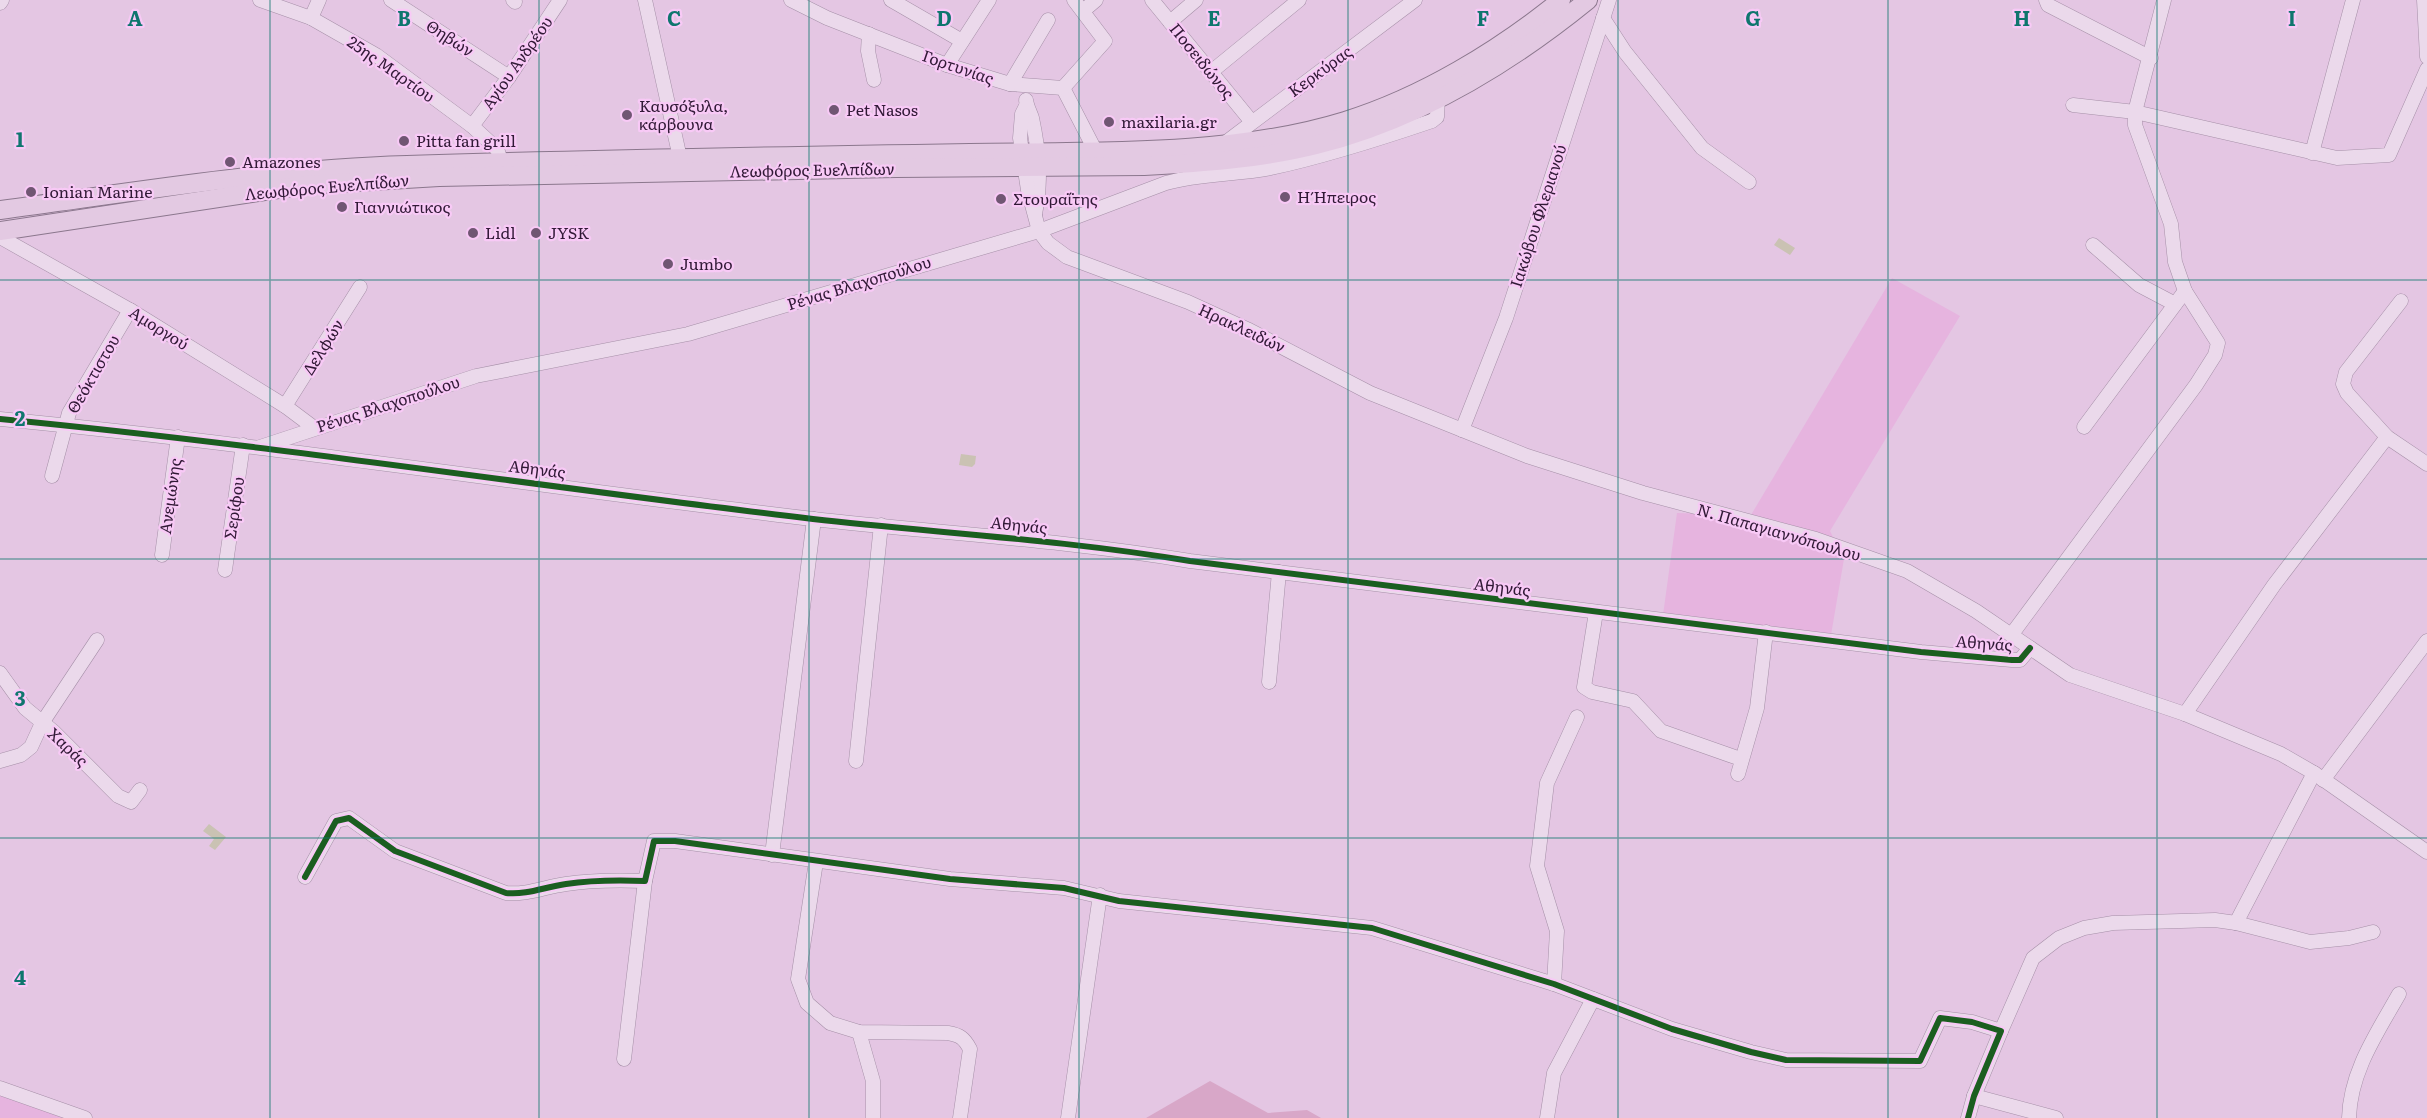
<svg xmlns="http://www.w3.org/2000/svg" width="2427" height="1118" font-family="Literata,serif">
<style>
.farmland{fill:#e6b4df}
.green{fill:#d8a7c8}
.water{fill:#cac2b3}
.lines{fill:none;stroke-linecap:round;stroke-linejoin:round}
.minor-casing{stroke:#a690a8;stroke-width:15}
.major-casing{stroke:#8b778d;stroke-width:20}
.minor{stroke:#ebd9eb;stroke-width:14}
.major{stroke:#e3c9e2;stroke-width:18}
.cycleway-casing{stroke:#f8c9f6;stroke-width:10}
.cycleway{stroke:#1b5e20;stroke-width:6}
.grid{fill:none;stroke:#0f766e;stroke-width:1.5;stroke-opacity:0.55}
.poi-dot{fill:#705673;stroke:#f8c9f6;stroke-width:2}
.labels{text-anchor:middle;stroke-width:4.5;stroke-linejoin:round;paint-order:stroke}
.street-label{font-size:16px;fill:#311936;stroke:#f8c9f6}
.poi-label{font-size:16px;fill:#311936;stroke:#f8c9f6;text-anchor:start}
.grid-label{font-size:20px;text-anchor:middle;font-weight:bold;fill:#0f766e;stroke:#f8c9f6;stroke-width:4.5;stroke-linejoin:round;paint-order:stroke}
</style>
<rect width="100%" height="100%" fill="#e4c6e3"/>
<!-- farmland -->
<g class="farmland">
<polygon points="1892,278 1960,316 1830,531 1844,559 1831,635 1663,615 1677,513 1751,515"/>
<polygon points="0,1091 80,1118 0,1118"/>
</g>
<!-- green -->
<polygon class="green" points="1210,1081 1268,1113 1307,1110 1321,1118 1146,1118"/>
<!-- water -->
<g class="water">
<polygon points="1779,238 1795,248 1790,255 1774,245"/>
<polygon points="961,454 976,456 975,464 972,467 959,465"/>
<polygon points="209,824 226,837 215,850 209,846 214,839 203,831"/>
</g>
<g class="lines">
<defs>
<g id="minor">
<polyline points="260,0 311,18 376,55 472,126 497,149 502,163"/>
<polyline points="391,0 509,77"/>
<polyline points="513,0 515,2"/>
<polyline points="645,0 680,158"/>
<polyline points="791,0 827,18 947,65 1010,84 1063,88 1096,152"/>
<polyline points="891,0 962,41"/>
<polyline points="1152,0 1251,121"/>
<polyline points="2046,0 2048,5 2151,58"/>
<polyline points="2424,0 2427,57"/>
<polyline points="0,3 2,0"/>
<polyline points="1083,11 1096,0"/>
<polyline points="311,18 319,0"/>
<polyline points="1603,18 1625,52 1702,148 1749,182"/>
<polyline points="1170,22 1196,0"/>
<polyline points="869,34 868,51 874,80"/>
<polyline points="947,65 989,0"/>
<polyline points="1211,72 1299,0"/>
<polyline points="1010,84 1048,20"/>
<polyline points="1063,88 1105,41 1074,0"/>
<path d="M 1026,100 C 1027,107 1030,112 1032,118 C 1039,151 1042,181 1035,214"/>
<polyline points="2073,105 2135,112 2337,158 2389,155 2427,69"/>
<polyline points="1026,106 1022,114 1020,138 1028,190 1039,231 1048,243 1067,257 1188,302 1247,329 1370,393 1527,456 1643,493 1816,539 1907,571 1976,611 2070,675 2185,714 2281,754 2314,773 2427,852"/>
<polyline points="472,126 509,77 560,0"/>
<polyline points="1225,143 1415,0"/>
<polyline points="2312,153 2353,0"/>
<polyline points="0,237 130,310 285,406 313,427"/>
<polyline points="2093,245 2139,285 2175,304"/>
<polyline points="2401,301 2346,372 2343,384 2347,393 2387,437 2427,464"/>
<polyline points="285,406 360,287"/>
<path d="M 0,419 C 272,445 542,487 813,519 C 939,533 1065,540 1190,561 L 1921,652 L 2012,660 L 2020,660 L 2030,648"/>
<polyline points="2084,427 2185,291"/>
<polyline points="1462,430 1506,318 1609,0"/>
<path d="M 260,447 L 476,376 L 688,334 L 1039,231 L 1166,183 C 1200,173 1236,175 1271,168 C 1326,156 1379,139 1432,121 L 1437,117 L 1438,98"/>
<polyline points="52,476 69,413 130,310"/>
<polyline points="162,555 178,437"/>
<polyline points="225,570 243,445"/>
<polyline points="1596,612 1584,687 1592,692 1633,701 1661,731 1735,757"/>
<polyline points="2012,634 2196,385 2215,355 2218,343 2185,291 2175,262 2171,224 2135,125 2135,112 2164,0"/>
<polyline points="0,673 25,708 54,732 118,796 131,802 140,790"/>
<polyline points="1269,682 1279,572"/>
<polyline points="2185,714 2274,585 2387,437"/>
<polyline points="0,761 21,755 31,747 42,723 97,640"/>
<polyline points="856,761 881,525"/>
<polyline points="1738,774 1757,708 1766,632"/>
<polyline points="2323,780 2427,641"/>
<polyline points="772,855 814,519"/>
<path d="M 816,862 L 798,979 L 807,1003 L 830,1023 L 859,1032 L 948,1033 C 960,1035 964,1038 970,1049 L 960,1118"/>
<path d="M 305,877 L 336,821 L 349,818 L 395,851 L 506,893 C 528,895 544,887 566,884 C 592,880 618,880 645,881 L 654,841 L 675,841 L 950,879 L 1064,888 L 1119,901 L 1372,928 L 1554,984 L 1672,1029 L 1751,1052 L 1786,1060 L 1920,1061 L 1940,1018 L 1972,1022 L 2001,1031 L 1974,1096 L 1968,1118"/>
<polyline points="2236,923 2314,773"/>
<polyline points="1554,984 1557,931 1537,866 1547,783 1577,717"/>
<polyline points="2001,1031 2033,958 2059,938 2084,928 2113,923 2215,920 2236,923 2310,942 2349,938 2373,932"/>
<polyline points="859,1032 873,1081 873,1118"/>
<polyline points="624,1059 645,881"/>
<polyline points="0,1088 85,1118"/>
<polyline points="1974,1096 2056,1118"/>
<polyline points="1068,1118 1100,895"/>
<polyline points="1547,1118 1554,1073 1593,999"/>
<path d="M 2349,1118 C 2350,1072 2377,1033 2399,994"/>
</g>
<g id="major">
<path d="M 0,210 C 135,192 271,169 407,165 C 595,159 782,156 970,153 C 1090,151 1228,157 1345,121 C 1422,97 1498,51 1561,0"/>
<path d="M 0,231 L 305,185 L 439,177 L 896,168 L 1144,166 C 1202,163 1260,159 1316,145 C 1417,120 1508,65 1588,0"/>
</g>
</defs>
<!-- minor casing -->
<use href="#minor" class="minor-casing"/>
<!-- major casing -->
<use href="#major" class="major-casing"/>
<!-- minor -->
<use href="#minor" class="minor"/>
<!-- major -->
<use href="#major" class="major"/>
<defs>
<g id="cycleway">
<path d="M 0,419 C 272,445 542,487 813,519 C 939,533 1065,540 1190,561 L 1921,652 L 2012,660 L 2020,660 L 2030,648"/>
<path d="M 305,877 L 336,821 L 349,818 L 395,851 L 506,893 C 528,895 544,887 566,884 C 592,880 618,880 645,881 L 654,841 L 675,841 L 950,879 L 1064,888 L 1119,901 L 1372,928 L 1554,984 L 1672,1029 L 1751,1052 L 1786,1060 L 1920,1061 L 1940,1018 L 1972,1022 L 2001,1031 L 1974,1096 L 1968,1118"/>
</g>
</defs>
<!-- cycleway casing -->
<use href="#cycleway" class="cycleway-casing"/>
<!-- cycleway -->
<use href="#cycleway" class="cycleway"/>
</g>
<!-- grid -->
<path class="grid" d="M 270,0 L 270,1118M 539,0 L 539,1118M 809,0 L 809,1118M 1079,0 L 1079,1118M 1348,0 L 1348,1118M 1618,0 L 1618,1118M 1888,0 L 1888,1118M 2157,0 L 2157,1118M 0,280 L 2427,280M 0,559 L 2427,559M 0,838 L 2427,838"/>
<!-- markers -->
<g class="poi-dot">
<circle cx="834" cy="110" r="6"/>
<circle cx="627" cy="115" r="6"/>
<circle cx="1109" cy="122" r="6"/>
<circle cx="404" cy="141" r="6"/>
<circle cx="230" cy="162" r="6"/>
<circle cx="31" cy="192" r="6"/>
<circle cx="1285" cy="197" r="6"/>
<circle cx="1001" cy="199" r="6"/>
<circle cx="342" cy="207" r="6"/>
<circle cx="473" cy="233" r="6"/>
<circle cx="536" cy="233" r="6"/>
<circle cx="668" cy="264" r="6"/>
</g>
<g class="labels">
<!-- street labels -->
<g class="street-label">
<text transform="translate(450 38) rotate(33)" y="6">Θηβών</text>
<text transform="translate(1202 61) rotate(51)" y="6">Ποσειδώνος</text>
<text transform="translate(517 63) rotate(-55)" y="6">Αγίου Ανδρέου</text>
<text transform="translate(958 67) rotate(19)" y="6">Γορτυνίας</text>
<text transform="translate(391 69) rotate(35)" y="6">25ης Μαρτίου</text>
<text transform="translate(1320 71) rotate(-36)" y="6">Κερκύρας</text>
<text transform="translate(812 170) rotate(-1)" y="6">Λεωφόρος Ευελπίδων</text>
<text transform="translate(327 187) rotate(-5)" y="6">Λεωφόρος Ευελπίδων</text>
<text transform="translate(1538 216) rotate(-72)" y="6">Ιακώβου Φλεριανού</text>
<text transform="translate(859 283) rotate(-17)" y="6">Ρένας Βλαχοπούλου</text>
<text transform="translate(159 328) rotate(32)" y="6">Αμοργού</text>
<text transform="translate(1242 328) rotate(25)" y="6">Ηρακλειδών</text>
<text transform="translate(323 347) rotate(-58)" y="6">Δελφών</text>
<text transform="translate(93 374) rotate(-60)" y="6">Θεόκτιστου</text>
<text transform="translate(388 404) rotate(-18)" y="6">Ρένας Βλαχοπούλου</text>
<text transform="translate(537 469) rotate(7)" y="6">Αθηνάς</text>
<text transform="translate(170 496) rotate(-82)" y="6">Ανεμώνης</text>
<text transform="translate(234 508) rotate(-82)" y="6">Σερίφου</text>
<text transform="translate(1019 525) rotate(6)" y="6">Αθηνάς</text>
<text transform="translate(1779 532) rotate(16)" y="6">Ν. Παπαγιαννόπουλου</text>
<text transform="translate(1502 587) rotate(7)" y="6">Αθηνάς</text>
<text transform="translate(1984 643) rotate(4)" y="6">Αθηνάς</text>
<text transform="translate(68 747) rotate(43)" y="6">Χαράς</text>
</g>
<!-- poi labels -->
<g class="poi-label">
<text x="639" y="112">Καυσόξυλα,<tspan x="639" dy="18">κάρβουνα</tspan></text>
<text x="846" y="116">Pet Nasos</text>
<text x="1121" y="128">maxilaria.gr</text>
<text x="416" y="147">Pitta fan grill</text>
<text x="242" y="168">Amazones</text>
<text x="43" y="198">Ionian Marine</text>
<text x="1297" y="203">Η Ήπειρος</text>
<text x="1013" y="205">Στουραΐτης</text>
<text x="354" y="213">Γιαννιώτικος</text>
<text x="485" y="239">Lidl</text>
<text x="548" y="239">JYSK</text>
<text x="680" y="270">Jumbo</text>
</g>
</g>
<g class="grid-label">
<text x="135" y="26">A</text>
<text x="404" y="26">B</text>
<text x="674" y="26">C</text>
<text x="944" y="26">D</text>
<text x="1214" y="26">E</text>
<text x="1483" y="26">F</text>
<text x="1753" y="26">G</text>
<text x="2022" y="26">H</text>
<text x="2292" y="26">I</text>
<text x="20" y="147">1</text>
<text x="20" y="426">2</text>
<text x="20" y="706">3</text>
<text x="20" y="985">4</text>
</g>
</svg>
